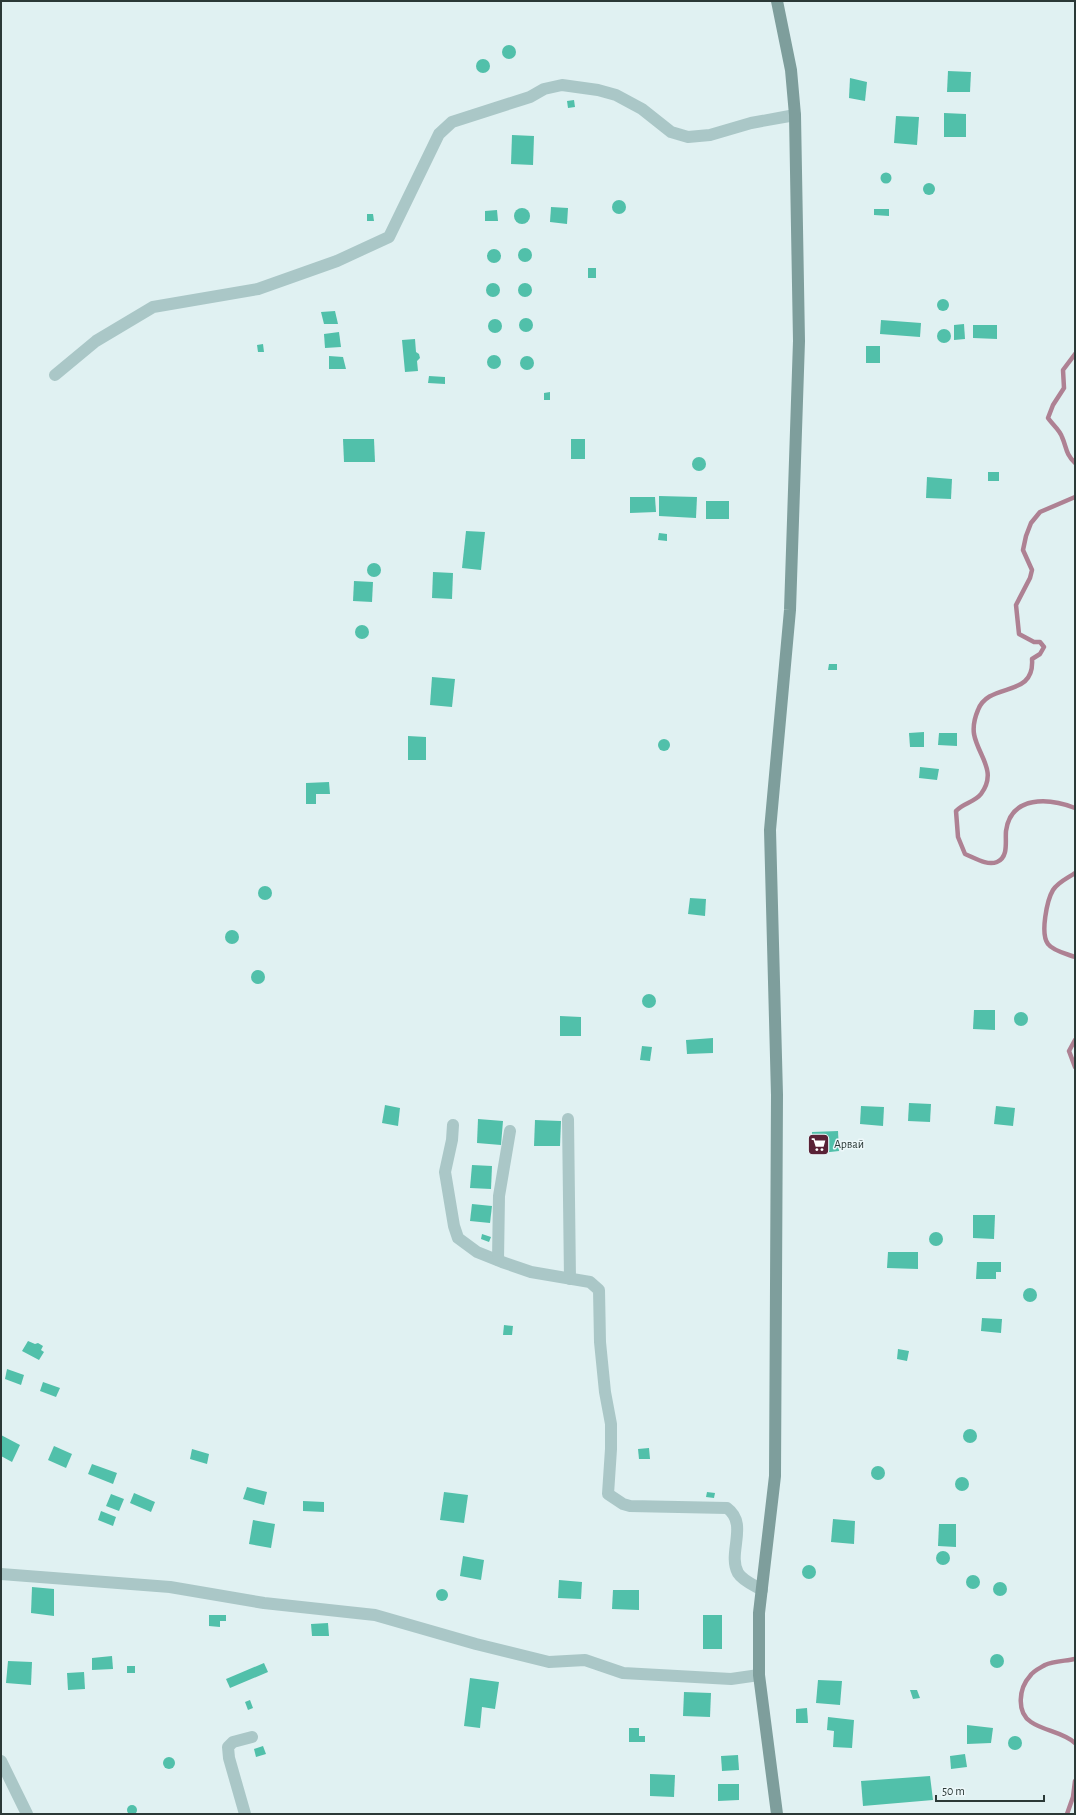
<svg xmlns="http://www.w3.org/2000/svg" width="1076" height="1815" font-family="'Alegreya Sans',sans-serif">
<style>
.lines{fill:none;stroke-linecap:round;stroke-linejoin:round}
.stream{stroke:#ae8193;stroke-width:4.5}
.building{fill:#51c0aa}
.street{stroke:#aac7c7;stroke-width:12}
.secondary{stroke:#7e9e9c;stroke-width:12}
.labels{text-anchor:middle;stroke-width:3;stroke-linejoin:round;paint-order:stroke}
.poi-label{font-size:12px;fill:#2b3937;stroke:#edf8fa;text-anchor:start}
</style>
<rect width="100%" height="100%" fill="#e0f1f2"/>
<g class="lines">
<!-- stream -->
<g class="stream">
<path d="M 1075,354 L 1063,370 L 1064,388 L 1053,405 L 1048,418 C 1052,424 1060,430 1062,437 C 1067,448 1065,453 1075,463"/>
<path d="M 1075,497 L 1040,512 L 1031,523 L 1026,536 L 1023,550 L 1032,570 L 1030,578 L 1016,605 L 1019,634 L 1034,642 L 1040,642 L 1044,647 L 1040,654 L 1032,659 C 1035,699 989,681 978,710 C 975,717 973,727 974,734 C 978,756 998,771 981,794 C 975,802 963,803 956,811 L 958,837 L 965,854 C 975,858 987,866 997,862 C 1009,857 1005,841 1006,831 C 1011,795 1049,798 1075,808"/>
<path d="M 1075,873 C 1068,878 1058,882 1053,890 C 1047,900 1040,934 1048,944 C 1053,951 1067,954 1075,957"/>
<polyline points="1075,1040 1069,1051 1075,1067"/>
<path d="M 1075,1659 C 1066,1661 1053,1661 1045,1665 C 1040,1668 1033,1671 1030,1676 C 1019,1688 1016,1712 1031,1722 C 1044,1731 1063,1732 1075,1743"/>
<polyline points="1067,1814 1073,1797 1075,1781"/>
</g>
</g>
<!-- building -->
<g class="building">
<circle cx="509" cy="52" r="7"/>
<circle cx="483" cy="66" r="7"/>
<polygon points="948,71 971,72 970,92 947,92"/>
<polygon points="850,78 867,82 865,101 849,98"/>
<polygon points="574,100 575,107 568,108 567,101"/>
<polygon points="944,113 966,114 966,137 944,137"/>
<polygon points="896,116 919,117 917,145 894,143"/>
<polygon points="512,135 534,136 533,165 511,164"/>
<circle cx="886" cy="178" r="5.5"/>
<circle cx="929" cy="189" r="6"/>
<circle cx="619" cy="207" r="7"/>
<polygon points="551,207 568,208 567,224 550,222"/>
<circle cx="522" cy="216" r="8"/>
<polygon points="874,209 889,209 889,216 874,215"/>
<polygon points="497,210 498,221 485,221 485,211"/>
<polygon points="367,214 373,214 374,221 367,221"/>
<circle cx="525" cy="255" r="7"/>
<circle cx="494" cy="256" r="7"/>
<rect x="588" y="268" width="8" height="10"/>
<circle cx="493" cy="290" r="7"/>
<circle cx="525" cy="290" r="7"/>
<circle cx="943" cy="305" r="6"/>
<polygon points="335,311 338,324 324,324 321,312"/>
<circle cx="526" cy="325" r="7"/>
<circle cx="495" cy="326" r="7"/>
<polygon points="881,320 921,323 920,337 880,334"/>
<polygon points="964,324 965,339 954,340 954,325"/>
<polygon points="973,325 997,325 997,339 973,338"/>
<circle cx="944" cy="336" r="7"/>
<polygon points="339,332 341,347 325,348 324,334"/>
<polygon points="415,339 416,352 419,354 420,358 417,361 418,371 405,372 402,340"/>
<polygon points="263,344 264,352 258,352 257,345"/>
<rect x="866" y="346" width="14" height="17"/>
<circle cx="494" cy="362" r="7"/>
<polygon points="329,356 343,357 346,369 329,369"/>
<circle cx="527" cy="363" r="7"/>
<polygon points="429,376 445,377 445,384 428,383"/>
<polygon points="550,392 550,400 544,400 544,393"/>
<polygon points="343,439 374,439 375,462 344,462"/>
<rect x="571" y="439" width="14" height="20"/>
<circle cx="699" cy="464" r="7"/>
<rect x="988" y="472" width="11" height="9"/>
<polygon points="927,477 952,479 951,499 926,498"/>
<polygon points="659,496 697,497 696,518 659,516"/>
<polygon points="630,497 655,497 656,512 630,513"/>
<rect x="706" y="501" width="23" height="18"/>
<polygon points="466,531 485,532 481,570 462,568"/>
<polygon points="659,533 667,534 667,541 658,540"/>
<circle cx="374" cy="570" r="7"/>
<polygon points="433,572 453,573 452,599 432,598"/>
<polygon points="354,581 373,582 372,602 353,601"/>
<circle cx="362" cy="632" r="7"/>
<polygon points="829,664 837,664 837,670 828,670"/>
<polygon points="432,677 455,679 452,707 430,705"/>
<polygon points="924,732 924,747 910,747 909,733"/>
<polygon points="939,733 957,733 957,746 938,745"/>
<polygon points="408,736 426,737 426,760 408,760"/>
<circle cx="664" cy="745" r="6"/>
<polygon points="920,767 939,769 937,780 919,778"/>
<polygon points="329,782 330,794 316,794 316,804 306,804 306,783"/>
<circle cx="265" cy="893" r="7"/>
<polygon points="690,898 706,899 705,916 688,914"/>
<circle cx="232" cy="937" r="7"/>
<circle cx="258" cy="977" r="7"/>
<circle cx="649" cy="1001" r="7"/>
<polygon points="974,1010 995,1010 995,1030 973,1029"/>
<circle cx="1021" cy="1019" r="7"/>
<polygon points="560,1016 581,1017 581,1036 560,1036"/>
<polygon points="713,1038 713,1053 687,1054 686,1040"/>
<polygon points="642,1046 652,1047 650,1061 640,1060"/>
<polygon points="909,1103 931,1104 930,1122 908,1121"/>
<polygon points="385,1105 400,1108 398,1126 382,1123"/>
<polygon points="861,1106 884,1107 883,1126 860,1124"/>
<polygon points="996,1106 1015,1108 1013,1126 994,1124"/>
<polygon points="478,1119 503,1121 501,1145 477,1143"/>
<polygon points="535,1120 561,1121 560,1146 534,1146"/>
<polygon points="838,1131 839,1151 812,1154 812,1132"/>
<polygon points="472,1165 492,1166 491,1189 470,1188"/>
<polygon points="472,1204 492,1206 490,1223 470,1221"/>
<polygon points="973,1215 995,1215 994,1239 973,1238"/>
<circle cx="936" cy="1239" r="7"/>
<polygon points="482,1234 491,1237 489,1242 481,1239"/>
<polygon points="888,1252 918,1252 918,1269 887,1268"/>
<polygon points="977,1262 1001,1262 1001,1272 996,1272 996,1279 976,1279"/>
<circle cx="1030" cy="1295" r="7"/>
<polygon points="982,1318 1002,1319 1001,1333 981,1331"/>
<polygon points="504,1325 513,1326 512,1335 503,1335"/>
<polygon points="28,1341 35,1344 38,1343 43,1346 41,1350 44,1352 39,1360 22,1351"/>
<polygon points="898,1349 909,1351 907,1361 897,1359"/>
<polygon points="7,1369 24,1375 21,1385 5,1379"/>
<polygon points="43,1382 60,1388 56,1397 40,1391"/>
<circle cx="970" cy="1436" r="7"/>
<polygon points="1,1435 20,1445 12,1462 1,1456"/>
<polygon points="54,1446 72,1454 66,1468 48,1460"/>
<polygon points="649,1448 650,1459 639,1459 638,1449"/>
<polygon points="192,1449 209,1454 207,1464 190,1459"/>
<polygon points="92,1464 117,1473 113,1484 88,1474"/>
<circle cx="878" cy="1473" r="7"/>
<circle cx="962" cy="1484" r="7"/>
<polygon points="247,1487 267,1492 264,1505 243,1499"/>
<polygon points="444,1492 468,1495 464,1523 440,1520"/>
<polygon points="707,1492 715,1493 714,1498 706,1497"/>
<polygon points="134,1493 155,1502 151,1512 130,1503"/>
<polygon points="111,1494 124,1499 119,1511 106,1506"/>
<polygon points="303,1501 324,1502 324,1512 303,1511"/>
<polygon points="101,1511 116,1517 113,1526 98,1520"/>
<polygon points="833,1519 855,1521 854,1544 831,1542"/>
<polygon points="253,1520 275,1524 271,1548 249,1544"/>
<polygon points="939,1524 956,1524 956,1547 938,1546"/>
<circle cx="943" cy="1558" r="7"/>
<polygon points="463,1556 484,1560 481,1580 460,1576"/>
<circle cx="809" cy="1572" r="7"/>
<circle cx="973" cy="1582" r="7"/>
<polygon points="559,1580 582,1582 581,1599 558,1598"/>
<circle cx="1000" cy="1589" r="7"/>
<polygon points="32,1587 54,1589 54,1616 31,1613"/>
<circle cx="442" cy="1595" r="6"/>
<polygon points="613,1590 639,1590 639,1610 612,1609"/>
<polygon points="209,1615 226,1615 226,1621 220,1621 220,1627 209,1626"/>
<rect x="703" y="1615" width="19" height="34"/>
<polygon points="328,1623 329,1636 312,1636 311,1624"/>
<circle cx="997" cy="1661" r="7"/>
<polygon points="112,1656 113,1669 92,1670 92,1658"/>
<polygon points="8,1661 32,1662 31,1685 6,1683"/>
<polygon points="264,1663 268,1672 230,1688 226,1679"/>
<rect x="127" y="1666" width="8" height="7"/>
<polygon points="84,1672 85,1689 68,1690 67,1673"/>
<polygon points="470,1678 499,1682 495,1709 482,1707 480,1728 464,1726"/>
<polygon points="818,1680 842,1681 840,1705 816,1703"/>
<polygon points="910,1690 917,1690 920,1698 913,1699"/>
<polygon points="684,1692 711,1693 710,1717 683,1716"/>
<polygon points="250,1700 253,1708 248,1710 245,1702"/>
<polygon points="807,1708 808,1723 796,1723 796,1709"/>
<polygon points="828,1717 854,1720 852,1748 833,1747 834,1731 827,1730"/>
<polygon points="967,1725 993,1728 991,1743 967,1744"/>
<polygon points="629,1728 639,1728 639,1736 645,1736 645,1742 629,1742"/>
<circle cx="1015" cy="1743" r="7"/>
<polygon points="263,1746 266,1754 256,1757 254,1749"/>
<polygon points="965,1754 967,1767 951,1769 950,1756"/>
<polygon points="738,1755 739,1770 722,1771 721,1756"/>
<circle cx="169" cy="1763" r="6"/>
<polygon points="650,1774 675,1775 674,1797 650,1796"/>
<polygon points="930,1776 933,1800 863,1806 861,1781"/>
<polygon points="718,1784 739,1784 739,1800 718,1801"/>
<circle cx="132" cy="1810" r="5"/>
</g>
<g class="lines">
<!-- street -->
<g class="street">
<polyline points="55,375 96,341 153,307 258,289 337,261 389,237 439,134 452,122 530,97 544,89 562,85 598,90 616,95 642,109 671,132 688,137 710,135 751,123 795,115"/>
<polyline points="568,1119 570,1279"/>
<path d="M 453,1125 L 452,1140 L 445,1172 L 454,1226 L 458,1238 L 477,1252 L 502,1262 L 531,1272 L 590,1282 L 599,1290 L 600,1342 L 605,1392 L 611,1424 L 611,1449 L 608,1494 L 623,1504 L 630,1506 L 727,1508 C 749,1524 727,1553 738,1573 C 743,1581 754,1585 762,1590"/>
<polyline points="498,1260 499,1196 510,1131"/>
<polyline points="1,1574 170,1587 264,1603 375,1615 476,1644 549,1662 585,1660 623,1673 731,1679 759,1675"/>
<polyline points="1,1761 27,1814"/>
<polyline points="245,1814 229,1758 228,1747 233,1742 252,1737"/>
</g>
<!-- secondary -->
<polyline class="secondary" points="777,1 791,70 795,115 799,341 790,610 770,830 777,1095 775,1476 759,1613 759,1675 777,1814"/>
</g>
<!-- icons -->
<defs>
<symbol id="supermarket-square" viewBox="-11 -11 22 22"><rect x="-9" y="-9" width="18" height="18" rx="4" fill="#592236" stroke="#edf8fa"/><path d="M-6-5.5h2.5l.6 2H6L4.5 2H-2.5L-4.4-4H-6ZM-1.5 3.2a1.3 1.3 0 1 0 .1 0ZM3 3.2a1.3 1.3 0 1 0 .1 0Z" fill="#fff"/></symbol>
</defs>
<g fill-rule="evenodd">
<use href="#supermarket-square" x="806" y="1132" width="25" height="25"/>
</g>
<g class="labels">
<!-- poi labels -->
<g class="poi-label">
<text x="834" y="1148">Арвай</text>
</g>
</g>
<!-- border -->
<rect width="1076" height="1815" fill="none" stroke="#2b3937" stroke-width="4"/>
<!-- scale -->
<path d="M936 1795v6h108v-6" fill="none" stroke="#2b3937" stroke-width="2"/>
<text x="942" y="1795" font-size="12" fill="#2b3937" stroke="#edf8fa" stroke-width="3" paint-order="stroke">50 m</text>
</svg>
